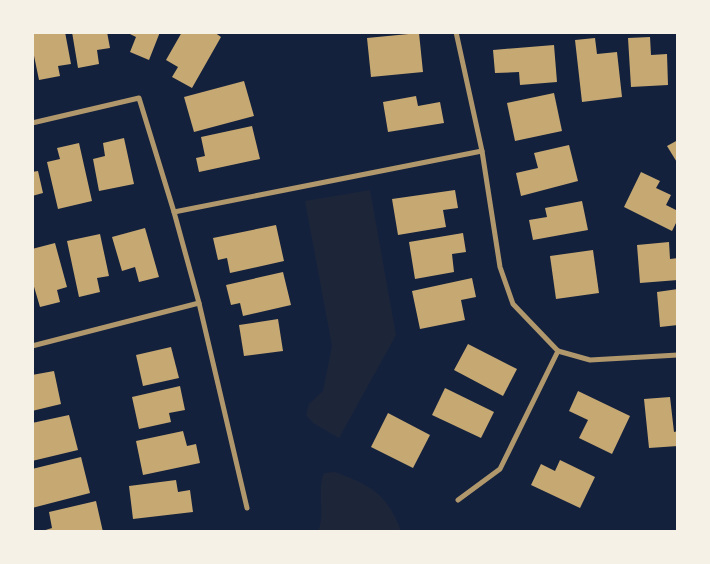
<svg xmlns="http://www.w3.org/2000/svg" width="710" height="564" font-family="'Fira Sans Condensed',sans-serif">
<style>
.green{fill:#1d2539}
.building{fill:#c6a872}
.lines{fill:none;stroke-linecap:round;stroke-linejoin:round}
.minor{stroke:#b1986c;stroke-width:5}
</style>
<rect width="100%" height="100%" fill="#14213d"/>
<!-- green -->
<g class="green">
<polygon points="370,190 396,335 339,438 313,423 306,415 309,404 323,391 332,346 305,201"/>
<path d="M 335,472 C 372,486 387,494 401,531 L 318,531 C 326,513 316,491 324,473 Z"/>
</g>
<!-- building -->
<g class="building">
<polygon points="32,32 65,32 71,64 58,66 60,76 39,80 32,46"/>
<polygon points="72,32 107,32 110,48 97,50 99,64 78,68"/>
<polygon points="126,32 160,32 149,60 130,52 136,37"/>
<polygon points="182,32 214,32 221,37 192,88 172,77 178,67 166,60"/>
<polygon points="419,33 423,72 371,77 367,38"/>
<polygon points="650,37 651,55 667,54 668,85 631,87 628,38"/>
<polygon points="595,38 597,54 617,52 622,97 582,102 575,40"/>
<polygon points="554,45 557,82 520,85 519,72 495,73 493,50"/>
<polygon points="244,81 254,116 194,132 184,97"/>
<polygon points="554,93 562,131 515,141 507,103"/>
<polygon points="416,96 418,106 440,102 444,123 388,132 383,102"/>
<polygon points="252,126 260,159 199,172 196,158 205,156 201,137"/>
<polygon points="124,138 134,184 99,191 93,159 105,156 103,143"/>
<polygon points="678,140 678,164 667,146"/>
<polygon points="79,143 92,201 58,209 47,162 60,159 57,148"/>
<polygon points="569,145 578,181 521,196 516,173 538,168 534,153"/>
<polygon points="38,171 43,193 32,196 32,172"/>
<polygon points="641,172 660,181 656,188 671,195 666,205 678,211 678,219 672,231 624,207"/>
<polygon points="455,190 458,208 443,210 446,227 398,235 392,199"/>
<polygon points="582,201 588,230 533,240 529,220 547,217 545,208"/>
<polygon points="276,225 284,261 230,273 227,258 218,260 213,238"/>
<polygon points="145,228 159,277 139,282 135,267 122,271 112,237"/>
<polygon points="463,233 466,252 452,254 454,272 415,279 409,242"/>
<polygon points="100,234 109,276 97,278 100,292 79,297 67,241"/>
<polygon points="669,242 670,259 678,258 678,280 640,283 637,245"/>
<polygon points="55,243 67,287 57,290 60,302 40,307 32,280 32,249"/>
<polygon points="593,250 599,293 556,299 550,256"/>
<polygon points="283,272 291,305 243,316 240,303 231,305 226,285"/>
<polygon points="472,278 476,297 461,300 465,320 420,329 412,291"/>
<polygon points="678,289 678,325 660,327 657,292"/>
<polygon points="278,319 283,351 244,356 239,325"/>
<polygon points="468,344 517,369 503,396 454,370"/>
<polygon points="171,347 179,378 143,386 136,355"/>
<polygon points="54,371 61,404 32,411 32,375"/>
<polygon points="180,386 185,410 169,413 171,422 139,429 132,397"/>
<polygon points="445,388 494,412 481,438 432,415"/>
<polygon points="578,391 630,416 612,454 579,438 588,420 569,411"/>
<polygon points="670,397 674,432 678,431 678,446 649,448 644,399"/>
<polygon points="388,413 430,435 413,468 371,447"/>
<polygon points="69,415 78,450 32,461 32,423"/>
<polygon points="183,431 187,446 196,444 200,463 143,475 136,441"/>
<polygon points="81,457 90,493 32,508 32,469"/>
<polygon points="560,460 595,477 580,508 531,485 541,464 555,471"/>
<polygon points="176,480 178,492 190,490 193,512 133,519 129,486"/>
<polygon points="96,501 103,532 39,532 52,528 49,512"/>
</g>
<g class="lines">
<!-- minor -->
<g class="minor">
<polyline points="456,32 482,151 500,267 513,304 558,351"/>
<polyline points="32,123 139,98 174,212 199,303 247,508"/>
<polyline points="174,212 482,151"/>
<polyline points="32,346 199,303"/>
<polyline points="558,351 590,360 678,355"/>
<polyline points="458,500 500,469 558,351"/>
</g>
</g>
<!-- border -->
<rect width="710" height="564" fill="none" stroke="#f6f1e7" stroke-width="68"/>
</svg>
